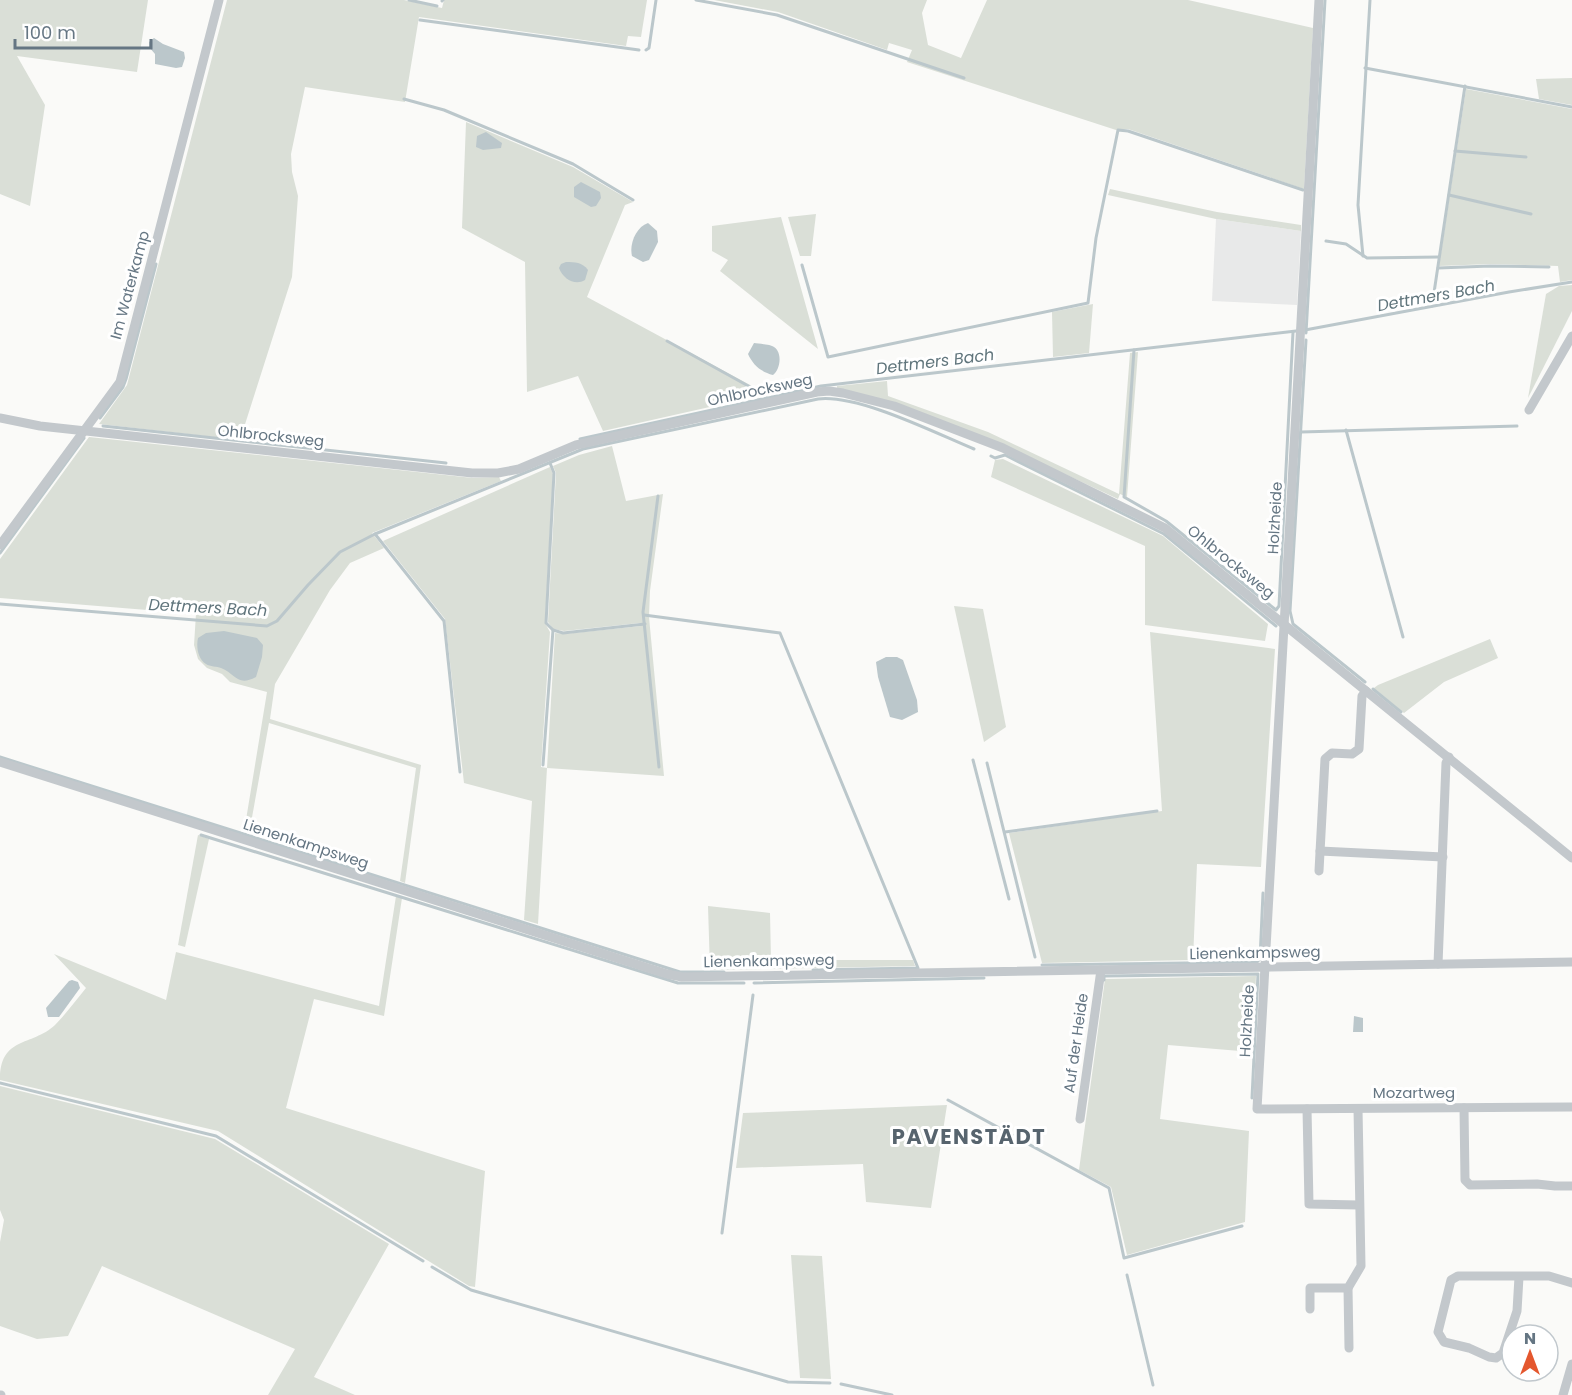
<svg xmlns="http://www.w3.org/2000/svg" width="1572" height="1395" font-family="Poppins,sans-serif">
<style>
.built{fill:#e8e9e9}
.green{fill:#dadfd7}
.water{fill:#bbc7cb}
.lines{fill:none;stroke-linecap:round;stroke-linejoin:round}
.stream{stroke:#bbc7cb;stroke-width:3}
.street{stroke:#c3c8cc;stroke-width:9}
.labels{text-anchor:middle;stroke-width:6;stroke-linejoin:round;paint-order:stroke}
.street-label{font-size:15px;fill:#657683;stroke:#fff}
.water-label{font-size:16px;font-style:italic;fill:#60757c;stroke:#fff}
.district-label{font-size:21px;font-weight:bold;letter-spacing:1.5px;fill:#57646e;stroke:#fff}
</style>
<rect width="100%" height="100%" fill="#fafaf8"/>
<!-- built -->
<polygon class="built" points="1216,219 1301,231 1297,305 1212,301"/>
<!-- green -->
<g class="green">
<polygon points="0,0 148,0 137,72 17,56 45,105 30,206 0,194"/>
<polygon points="227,0 404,0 442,8 444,0 647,0 641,37 628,36 626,46 419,17 405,102 305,87 291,154 292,172 298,196 292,277 240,440 99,424 127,385"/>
<polygon points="714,0 927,0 922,13 928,45 961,58 987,0 1188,0 1313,28 1304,189 1128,129 1116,130 907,62 912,50 889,43 887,50 778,12"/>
<polygon points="1572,78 1572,105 1539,99 1536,79"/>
<polygon points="1466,89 1572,109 1572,280 1560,282 1558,266 1490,264 1439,266"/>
<polygon points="466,122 573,167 633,202 625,205 587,297 767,394 603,431 578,376 527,392 525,262 462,228"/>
<polygon points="1110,189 1217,212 1301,225 1301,231 1216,219 1108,195"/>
<polygon points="816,214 811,256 800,256 788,217"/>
<polygon points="781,217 818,349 720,271 728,260 712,251 712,226"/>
<polygon points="1572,285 1572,311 1528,398 1546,294 1559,286"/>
<polygon points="1093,304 1089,353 1053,357 1052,312"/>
<polygon points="1138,352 1127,497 1120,494 1118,499 1005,446 837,390 837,386 887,381 888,396 988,432 1119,494 1130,353"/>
<polygon points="89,437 473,478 499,477 501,481 372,533 384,548 350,563 330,590 275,684 270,719 421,765 405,883 400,881 416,768 269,723 249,834 244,832 267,692 230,682 222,674 207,668 198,659 194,645 196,614 0,598 0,559"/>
<polygon points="612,446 626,501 663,494 650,591 649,617 664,776 547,768 538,924 524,920 532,801 464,783 445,619 383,541 550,467 553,474 545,623 550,632 541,767 547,768 555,633 564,634 641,626 640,623 564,631 553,629 548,622 556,473 553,466 579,455"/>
<polygon points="1003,459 1163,536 1268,624 1265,641 1145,625 1145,546 991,477 995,460"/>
<polygon points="954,606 983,609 1006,727 984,742"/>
<polygon points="1150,632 1275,649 1261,867 1197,864 1193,960 1042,963 1009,833 1162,811"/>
<polygon points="1490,639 1498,658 1444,682 1404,713 1374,688 1378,685"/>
<polygon points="198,835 209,839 185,947 178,945"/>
<path d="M 396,896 L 402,898 L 384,1016 L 314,999 L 286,1108 L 485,1171 L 475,1287 L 469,1286 L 218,1131 L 0,1080 C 0,1036 31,1047 55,1025 C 66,1014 76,1000 86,988 L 54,954 L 166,1000 L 176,952 L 379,1006 Z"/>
<polygon points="708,906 770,913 771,960 913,960 915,966 710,970"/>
<polygon points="1256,976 1252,1052 1168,1045 1160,1119 1249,1131 1245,1222 1127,1255 1111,1187 1079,1170 1105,979"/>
<polygon points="0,1086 215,1139 389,1244 314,1377 355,1395 268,1395 295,1349 102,1266 68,1336 37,1339 0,1326 0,1242 4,1220 0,1210"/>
<polygon points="947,1105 931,1208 866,1202 863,1164 736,1168 743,1113"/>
<polygon points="791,1255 822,1256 831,1379 800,1378"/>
</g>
<!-- water -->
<g class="water">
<polygon points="154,38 163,44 184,52 185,58 182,67 176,68 155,64 155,54 149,47 149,42"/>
<polygon points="486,132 502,143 501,148 483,150 476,147 477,136"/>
<polygon points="581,182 600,192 601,198 596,206 591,207 574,197 574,187"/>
<path d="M 648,223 L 657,231 L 658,242 L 649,260 L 643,262 L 632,256 C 629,244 636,227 648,223 Z"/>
<path d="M 566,262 C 575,262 582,262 588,270 L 585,280 C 575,286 563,279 559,268 L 561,264 Z"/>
<path d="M 754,343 C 759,344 771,344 774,347 C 783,353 780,370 773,375 C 761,372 753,365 748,354 Z"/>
<path d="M 224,631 L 257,638 L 263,645 L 262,657 L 256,677 C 237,687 236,674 221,668 C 217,666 210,667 206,664 C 198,659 196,647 198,638 L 206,633 Z"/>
<polygon points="886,657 897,657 903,660 917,700 918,712 902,720 890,717 878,677 876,662"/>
<polygon points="72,980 78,982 80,988 59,1017 48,1017 46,1008 69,981"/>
<polygon points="1354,1016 1363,1018 1363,1032 1353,1032"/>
</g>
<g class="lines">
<!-- stream -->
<g class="stream">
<polyline points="409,0 437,6"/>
<polyline points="696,0 777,15 964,78"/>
<polyline points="442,1 443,0"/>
<polyline points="420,20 639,50"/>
<polyline points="646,50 649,48 656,0"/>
<polyline points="1365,68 1572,107"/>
<polyline points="404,99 444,110 573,164 633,200"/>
<polyline points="1455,151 1526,157"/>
<polyline points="1449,195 1531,214"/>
<polyline points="1326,241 1346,244 1367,258 1439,257"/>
<polyline points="1363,256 1358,205 1370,0"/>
<polyline points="802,265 828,357 1088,303 1096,238 1118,130 1128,131 1303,190"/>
<polyline points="1438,268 1490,266 1549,267"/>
<polyline points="1432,306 1465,86"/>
<polyline points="1305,330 1509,292 1572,282"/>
<polyline points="1306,333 1325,0"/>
<polyline points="1306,340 1290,611 1293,624 1365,682"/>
<polyline points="667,341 761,393 762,398"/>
<polyline points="1134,350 1124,497 1166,521 1276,610 1279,606 1293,332"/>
<polyline points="100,418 123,387 126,379 156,264"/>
<polyline points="103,426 446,463"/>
<polyline points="1346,430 1403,637"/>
<polyline points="1301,432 1517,426"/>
<polyline points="580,439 821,386 1296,331"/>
<polyline points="991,456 995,458 1005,455 1164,534 1276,626"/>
<polyline points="550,463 554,473 546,623 553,630 563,633 645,624"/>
<polyline points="658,496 643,612 659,767"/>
<polyline points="375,534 444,621 460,772"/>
<polyline points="0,553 84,438"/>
<path d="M 0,604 L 267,626 L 277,621 L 308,585 L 340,552 L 375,534 L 583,449 L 818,399 C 858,394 935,433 974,449"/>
<polyline points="644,615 780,633 918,968 813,970"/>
<polyline points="1373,689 1401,712"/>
<polyline points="0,757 680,972 724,972"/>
<polyline points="973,760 1009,899"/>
<polyline points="987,763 1035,957"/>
<polyline points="543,765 553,630"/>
<polyline points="1005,832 1157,811"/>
<polyline points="201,835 678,983 744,983"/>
<polyline points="1042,965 1257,962 1260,959 1263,893"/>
<polyline points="1104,980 1104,976 1258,974 1252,1098"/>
<polyline points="754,983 984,978"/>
<polyline points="0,1083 216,1136 423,1261"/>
<polyline points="948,1100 1109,1188 1124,1258 1242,1226"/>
<polyline points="722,1233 753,995"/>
<polyline points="432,1267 471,1290 788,1382 830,1383"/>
<polyline points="1127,1275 1153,1385"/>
<polyline points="841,1384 892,1395"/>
</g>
<!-- street -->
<g class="street">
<polyline points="1319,0 1257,1109 1572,1107"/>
<polyline points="1529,410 1572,336"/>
<polyline points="0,418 40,426 472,473 498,473 519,469 576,445 817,392 829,391 843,393 894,406 1003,448 1165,528 1572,858"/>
<polyline points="0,545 120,382 219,0"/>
<polyline points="0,762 667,974 682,977 1572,962"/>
<polyline points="1320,851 1443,857"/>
<polyline points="1319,871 1325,759 1332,753 1352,754 1359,749 1362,696 1366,691"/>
<polyline points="1438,964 1446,763 1449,757"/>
<polyline points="1464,1108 1465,1180 1470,1185 1537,1184 1555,1186 1572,1186"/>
<polyline points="1307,1109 1309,1204 1359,1205"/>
<polyline points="1080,1119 1101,970"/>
<polyline points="1519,1277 1517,1311 1503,1353 1496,1358 1489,1357 1469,1348 1444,1342 1438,1332 1451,1280 1458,1276 1549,1276 1572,1283"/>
<polyline points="1348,1288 1349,1348"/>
<polyline points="1310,1309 1310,1288 1348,1288 1361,1266 1358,1109"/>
<polyline points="0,1395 1,1395"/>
<polyline points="1563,1395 1572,1364"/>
</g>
</g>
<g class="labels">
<!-- street labels -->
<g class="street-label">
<text transform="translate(130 285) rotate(-75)" y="5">Im Waterkamp</text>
<text transform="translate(760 390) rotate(-12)" y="5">Ohlbrocksweg</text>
<text transform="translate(271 436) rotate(6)" y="5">Ohlbrocksweg</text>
<text transform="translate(1275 518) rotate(-87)" y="5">Holzheide</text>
<text transform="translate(1231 562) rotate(39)" y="5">Ohlbrocksweg</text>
<text transform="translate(306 844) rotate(18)" y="5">Lienenkampsweg</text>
<text transform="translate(1255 953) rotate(-1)" y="5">Lienenkampsweg</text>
<text transform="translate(769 961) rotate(-1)" y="5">Lienenkampsweg</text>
<text transform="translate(1247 1021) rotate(-87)" y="5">Holzheide</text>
<text transform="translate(1076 1043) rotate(-82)" y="5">Auf der Heide</text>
<text x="1414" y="1098">Mozartweg</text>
</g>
<!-- water labels -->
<g class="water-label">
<text transform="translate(1436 295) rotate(-10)" y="6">Dettmers Bach</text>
<text transform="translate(935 361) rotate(-7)" y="6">Dettmers Bach</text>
<text transform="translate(208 607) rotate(3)" y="6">Dettmers Bach</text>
</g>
<!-- district labels -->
<g class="district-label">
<text x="969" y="1144">PAVENSTÄDT</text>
</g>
</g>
<!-- north arrow -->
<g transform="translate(1530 1353)"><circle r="28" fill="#ffffff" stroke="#c1c8cd" stroke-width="1.5"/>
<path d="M0-4.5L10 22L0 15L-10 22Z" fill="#e4572e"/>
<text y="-9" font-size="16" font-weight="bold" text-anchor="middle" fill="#657683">N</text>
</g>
<!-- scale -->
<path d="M15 39v9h136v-9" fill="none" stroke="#657683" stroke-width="3"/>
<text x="24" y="39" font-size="18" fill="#657683" stroke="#ffffff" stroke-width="4.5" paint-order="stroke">100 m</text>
</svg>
